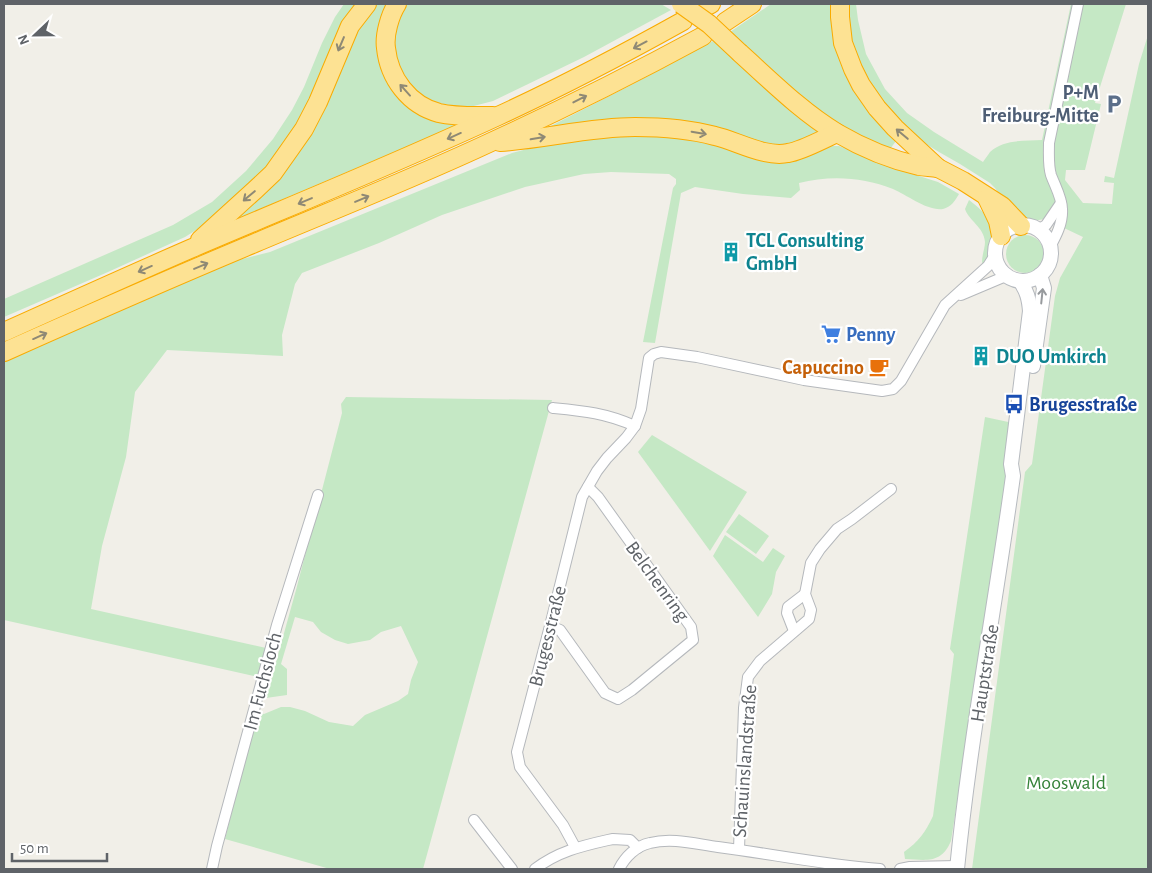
<svg xmlns="http://www.w3.org/2000/svg" width="1152" height="873" font-family="'Alegreya Sans',sans-serif">
<style>
.green{fill:#c5e8c5}
.lines{fill:none;stroke-linecap:round;stroke-linejoin:round}
.street-casing{stroke:#b5b8bc;stroke-width:12}
.secondary-casing{stroke:#b6babf;stroke-width:16}
.highway-casing{stroke:#f9ab00;stroke-width:20}
.street{stroke:#fff;stroke-width:10}
.secondary{stroke:#fff;stroke-width:14}
.highway{stroke:#fde293;stroke-width:18}
.highway-bridge-casing{stroke:#f9ab00;stroke-width:20;stroke-linecap:butt}
.highway-bridge{stroke:#fde293;stroke-width:18}
.oneway{stroke:#8e8975}
.oneway2{stroke:#979a9d}
.labels{text-anchor:middle;stroke-width:4.5;stroke-linejoin:round;paint-order:stroke}
.service-label{font-size:20px;font-weight:bold;fill:#4e5e75;stroke:#fff;text-anchor:end}
.culture-label{font-size:20px;font-weight:bold;fill:#0d838f;stroke:#fff;text-anchor:start}
.shop-label{font-size:20px;font-weight:bold;fill:#366cbe;stroke:#fff;text-anchor:start}
.food-label{font-size:20px;font-weight:bold;fill:#c56008;stroke:#fff;text-anchor:end}
.transit-label{font-size:20px;font-weight:bold;fill:#164399;stroke:#fff;text-anchor:start}
.street-label{font-size:20px;fill:#5f6368;stroke:#fff}
.park-label{font-size:20px;fill:#348238;stroke:#fff}
</style>
<rect width="100%" height="100%" fill="#f1efe8"/>
<!-- green -->
<g class="green">
<polygon points="344,4 360,4 314,99 272,167 209,222 185,237 108,272 4,317 4,299 173,225 212,202 246,171 273,139 292,110 304,87 322,43 335,17"/>
<polygon points="376,4 390,4 396,86 472,119 227,223 255,199 362,18"/>
<polygon points="405,4 661,4 671,10 584,57 493,101 466,108 438,103 417,93 399,67 394,52 394,33"/>
<path d="M 771,4 L 835,4 L 835,22 L 899,137 L 890,149 C 867,141 839,126 819,112 C 787,89 759,59 730,32 Z"/>
<path d="M 846,4 L 856,4 L 858,20 L 866,54 L 885,89 L 907,113 L 934,132 L 983,162 C 985,159 988,155 990,152 C 1004,139 1025,141 1042,140 L 1071,4 L 1126,4 L 1095,103 L 1101,104 L 1085,170 L 1066,170 L 1065,180 L 1083,203 L 1112,204 L 1114,183 L 1104,182 L 1105,176 L 1114,178 L 1139,64 L 1148,35 L 1148,869 L 972,869 L 1025,472 L 1032,464 L 1055,296 L 1060,278 L 1083,237 L 1045,219 L 1032,221 L 1020,218 L 1009,207 L 995,188 L 990,183 L 960,164 L 939,152 L 921,141 L 879,104 L 850,46 Z"/>
<polygon points="713,41 823,130 804,142 785,149 699,126 537,133 631,85"/>
<path d="M 617,132 L 681,134 L 725,145 L 839,146 L 900,170 L 938,182 L 959,194 C 955,201 951,207 943,209 C 927,211 907,195 893,189 C 863,177 830,175 799,183 L 800,190 L 791,198 L 743,194 L 695,187 L 681,193 L 655,343 L 643,342 L 673,188 L 676,184 L 676,179 L 669,174 L 611,172 L 584,174 L 525,187 L 442,215 L 379,243 L 302,273 L 295,284 L 282,335 L 283,356 L 167,350 L 135,392 L 126,457 L 102,546 L 91,609 L 266,648 L 258,677 L 4,620 L 4,361 L 50,339 L 238,260 L 270,252 L 512,153 L 565,139 Z"/>
<path d="M 969,200 C 986,213 996,223 991,246 C 989,254 988,258 983,264 L 982,262 C 982,255 985,248 985,242 C 984,227 969,221 965,209 Z"/>
<circle cx="1025" cy="254" r="19"/>
<polygon points="346,397 552,400 423,869 330,869 225,839 257,712 264,714 281,707 290,707 305,711 329,722 353,726 365,715 398,701 408,694 411,680 418,662 401,626 381,632 370,640 348,644 335,640 321,632 313,622 295,617 281,664 287,669 287,695 266,698 296,590 342,413 341,404"/>
<path d="M 985,417 L 1013,423 L 1000,525 L 951,841 C 941,864 927,860 905,859 L 904,852 C 919,841 925,833 933,816 L 954,654 L 950,649 Z"/>
<polygon points="652,435 747,492 710,551 638,452"/>
<polygon points="739,514 769,536 756,554 726,532"/>
<polygon points="725,535 763,562 773,548 785,556 776,572 772,594 758,617 713,556"/>
</g>
<g class="lines">
<defs>
<g id="street">
<polyline points="1038,230 1046,225 1061,203"/>
<path d="M 1050,247 C 1056,236 1063,223 1062,209 C 1062,198 1055,186 1051,175 C 1048,165 1049,154 1049,143 L 1078,4"/>
<polyline points="961,295 1006,276"/>
<path d="M 553,408 C 584,411 606,413 635,426"/>
<polyline points="550,626 560,630 605,693 618,699 632,690 693,640 691,627 598,497 588,487"/>
<polyline points="794,631 787,613 788,607 805,594"/>
<polyline points="474,820 512,869"/>
<polyline points="575,847 563,825 520,767 517,752 550,626 582,497 597,471 607,458 626,438 635,426 641,409 649,358 654,354 661,352 697,357 804,380 882,391 893,389 901,381 945,305 988,266 995,255"/>
<polyline points="739,849 744,708 748,677 760,661 809,619 811,610 805,594 811,563 820,549 837,529 852,519 891,489"/>
<polyline points="212,869 217,846 277,625 318,495"/>
<path d="M 535,869 C 557,852 581,846 608,840 L 613,839 L 630,840 L 638,848"/>
<path d="M 619,869 C 625,857 636,846 650,843 C 672,837 696,844 718,847 C 772,854 826,865 880,869"/>
<polyline points="900,869 910,867 957,866"/>
</g>
<g id="secondary">
<circle cx="1023" cy="253" r="28"/>
<polyline points="1033,366 1044,288 1040,275"/>
<path d="M 957,869 C 970,738 995,607 1013,476 L 1011,464 L 1030,311 C 1029,299 1027,291 1020,281"/>
</g>
<g id="highway">
<path d="M 397,4 C 390,15 384,35 386,48 C 389,78 409,105 439,113 C 456,117 475,116 493,116"/>
<polyline points="840,4 840,17 843,43 853,69 861,85 877,108 895,128 938,168 963,181 1002,206 1021,226"/>
<polyline points="705,7 711,4"/>
<polyline points="725,22 752,4"/>
<path d="M 740,53 C 770,80 802,112 837,133 C 861,147 892,160 919,166 C 925,167 931,167 938,168"/>
<path d="M 500,142 C 545,139 590,127 635,127 C 662,127 689,129 715,136 C 737,141 765,158 788,153 C 802,151 823,139 837,133"/>
<polyline points="987,198 998,221 1001,236"/>
<polyline points="200,240 255,190 273,173 290,149 304,129 318,102 350,26 367,4"/>
<path d="M 4,332 C 66,304 128,276 190,249 C 293,205 397,163 498,116 C 561,87 622,55 683,21"/>
<path d="M 4,352 C 87,315 171,278 255,243 C 333,210 412,179 489,143 C 561,110 633,74 703,36"/>
</g>
</defs>
<!-- street casing -->
<use href="#street" class="street-casing"/>
<!-- secondary casing -->
<use href="#secondary" class="secondary-casing"/>
<!-- highway casing -->
<use href="#highway" class="highway-casing"/>
<!-- street -->
<use href="#street" class="street"/>
<!-- secondary -->
<use href="#secondary" class="secondary"/>
<!-- highway -->
<use href="#highway" class="highway"/>
<defs>
<polyline id="highway-bridge" points="681,4 709,24 740,53"/>
</defs>
<!-- highway-bridge casing -->
<use href="#highway-bridge" class="highway-bridge-casing"/>
<!-- highway-bridge -->
<use href="#highway-bridge" class="highway-bridge"/>
</g>
<!-- one-way arrows -->
<defs><path id="oneway-shaft" d="M-6 0H5M1.5-3L5.5 0L1.5 3" fill="none" stroke-width="1.6" stroke-linecap="round" stroke-linejoin="round" transform="scale(1.25)"/></defs>
<g class="oneway">
<use href="#oneway-shaft" transform="translate(341 44) rotate(113)"/>
<use href="#oneway-shaft" transform="translate(640 45) rotate(152)"/>
<use href="#oneway-shaft" transform="translate(405 90) rotate(-132)"/>
<use href="#oneway-shaft" transform="translate(580 99) rotate(-27)"/>
<use href="#oneway-shaft" transform="translate(699 133) rotate(10)"/>
<use href="#oneway-shaft" transform="translate(902 134) rotate(-140)"/>
<use href="#oneway-shaft" transform="translate(454 136) rotate(156)"/>
<use href="#oneway-shaft" transform="translate(538 138) rotate(-10)"/>
<use href="#oneway-shaft" transform="translate(249 196) rotate(140)"/>
<use href="#oneway-shaft" transform="translate(362 199) rotate(-23)"/>
<use href="#oneway-shaft" transform="translate(305 201) rotate(157)"/>
<use href="#oneway-shaft" transform="translate(201 266) rotate(-23)"/>
<use href="#oneway-shaft" transform="translate(145 269) rotate(156)"/>
<use href="#oneway-shaft" transform="translate(40 336) rotate(-24)"/>
</g>
<use class="oneway2" href="#oneway-shaft" transform="translate(1042 296) rotate(-84)"/>
<!-- icons -->
<defs>
<symbol id="parking-bare" viewBox="-9 -9 18 18"><path d="M-3.5-5.5H1a3.5 3.5 0 0 1 0 7H-1V5.5H-3.5ZM-1-3.4V-.6H.8a1.4 1.4 0 0 0 0-2.8Z" fill="#5c6f8a" stroke="#fff" stroke-width="2.5" paint-order="stroke"/></symbol>
<symbol id="building-bare" viewBox="-9 -9 18 18"><path d="M-4-6H4V6H1V3H-1V6H-4ZM-2.5-4.3h1.7v1.8h-1.7ZM.8-4.3h1.7v1.8H.8ZM-2.5-1h1.7V.8h-1.7ZM.8-1h1.7V.8H.8Z" fill="#0f9aa8" stroke="#fff" stroke-width="2.5" paint-order="stroke"/></symbol>
<symbol id="supermarket-bare" viewBox="-9 -9 18 18"><path d="M-6-5.5h2.5l.6 2H6L4.5 2H-2.5L-4.4-4H-6ZM-1.5 3.2a1.3 1.3 0 1 0 .1 0ZM3 3.2a1.3 1.3 0 1 0 .1 0Z" fill="#3f7fe0" stroke="#fff" stroke-width="2.5" paint-order="stroke"/></symbol>
<symbol id="cafe-bare" viewBox="-9 -9 18 18"><path d="M-5.5-4.5H6V0H3Q3 3.5 0 3.5H-2.5Q-5.5 3.5-5.5 0ZM3-3.2v2h1.7v-2ZM-6 4.5H4V6H-6Z" fill="#e8710a" stroke="#fff" stroke-width="2.5" paint-order="stroke"/></symbol>
<symbol id="bus-bare" viewBox="-9 -9 18 18"><path d="M-5-6H5V4H4V6H2V4H-2V6H-4V4H-5ZM-3.5-4V0h7V-4ZM-3.5 1.2v1.5H-2V1.2ZM2 1.2v1.5H3.5V1.2Z" fill="#1a4fb4" stroke="#fff" stroke-width="2.5" paint-order="stroke"/></symbol>
</defs>
<g fill-rule="evenodd">
<use href="#parking-bare" x="1100" y="90" width="28" height="28"/>
<use href="#building-bare" x="717" y="238" width="28" height="28"/>
<use href="#supermarket-bare" x="817" y="320" width="28" height="28"/>
<use href="#building-bare" x="967" y="342" width="28" height="28"/>
<use href="#cafe-bare" x="865" y="353" width="28" height="28"/>
<use href="#bus-bare" x="1000" y="390" width="28" height="28"/>
</g>
<g class="labels">
<!-- service labels -->
<g class="service-label">
<text x="1099" y="99">P+M<tspan x="1099" dy="23">Freiburg-Mitte</tspan></text>
</g>
<!-- culture labels -->
<g class="culture-label">
<text x="746" y="247">TCL Consulting<tspan x="746" dy="23">GmbH</tspan></text>
<text x="996" y="363">DUO Umkirch</text>
</g>
<!-- shop labels -->
<g class="shop-label">
<text x="846" y="341">Penny</text>
</g>
<!-- food labels -->
<g class="food-label">
<text x="864" y="374">Capuccino</text>
</g>
<!-- transit labels -->
<g class="transit-label">
<text x="1029" y="411">Brugesstraße</text>
</g>
<!-- street labels -->
<g class="street-label">
<text transform="translate(658 581) rotate(54)" y="7">Belchenring</text>
<text transform="translate(547 636) rotate(-76)" y="7">Brugesstraße</text>
<text transform="translate(984 673) rotate(-81)" y="7">Hauptstraße</text>
<text transform="translate(262 681) rotate(-75)" y="7">Im Fuchsloch</text>
<text transform="translate(744 761) rotate(-86)" y="7">Schauinslandstraße</text>
</g>
<!-- park labels -->
<g class="park-label">
<text x="1066" y="789">Mooswald</text>
</g>
</g>
<!-- border -->
<rect width="1152" height="873" fill="none" stroke="#5f6368" stroke-width="10"/>
<!-- north arrow -->
<g transform="translate(35 35) rotate(248)" stroke="#ffffff" stroke-width="4" paint-order="stroke">
<path d="M0-4L9 19L0 12L-9 19Z" fill="#5f6368"/>
<text y="-8" font-size="14" font-weight="bold" text-anchor="middle" fill="#5f6368">N</text>
</g>
<!-- scale -->
<path d="M12 853v8h95v-8" fill="none" stroke="#5f6368" stroke-width="2.5"/>
<text x="20" y="853" font-size="15" fill="#5f6368" stroke="#ffffff" stroke-width="4" paint-order="stroke">50 m</text>
</svg>
